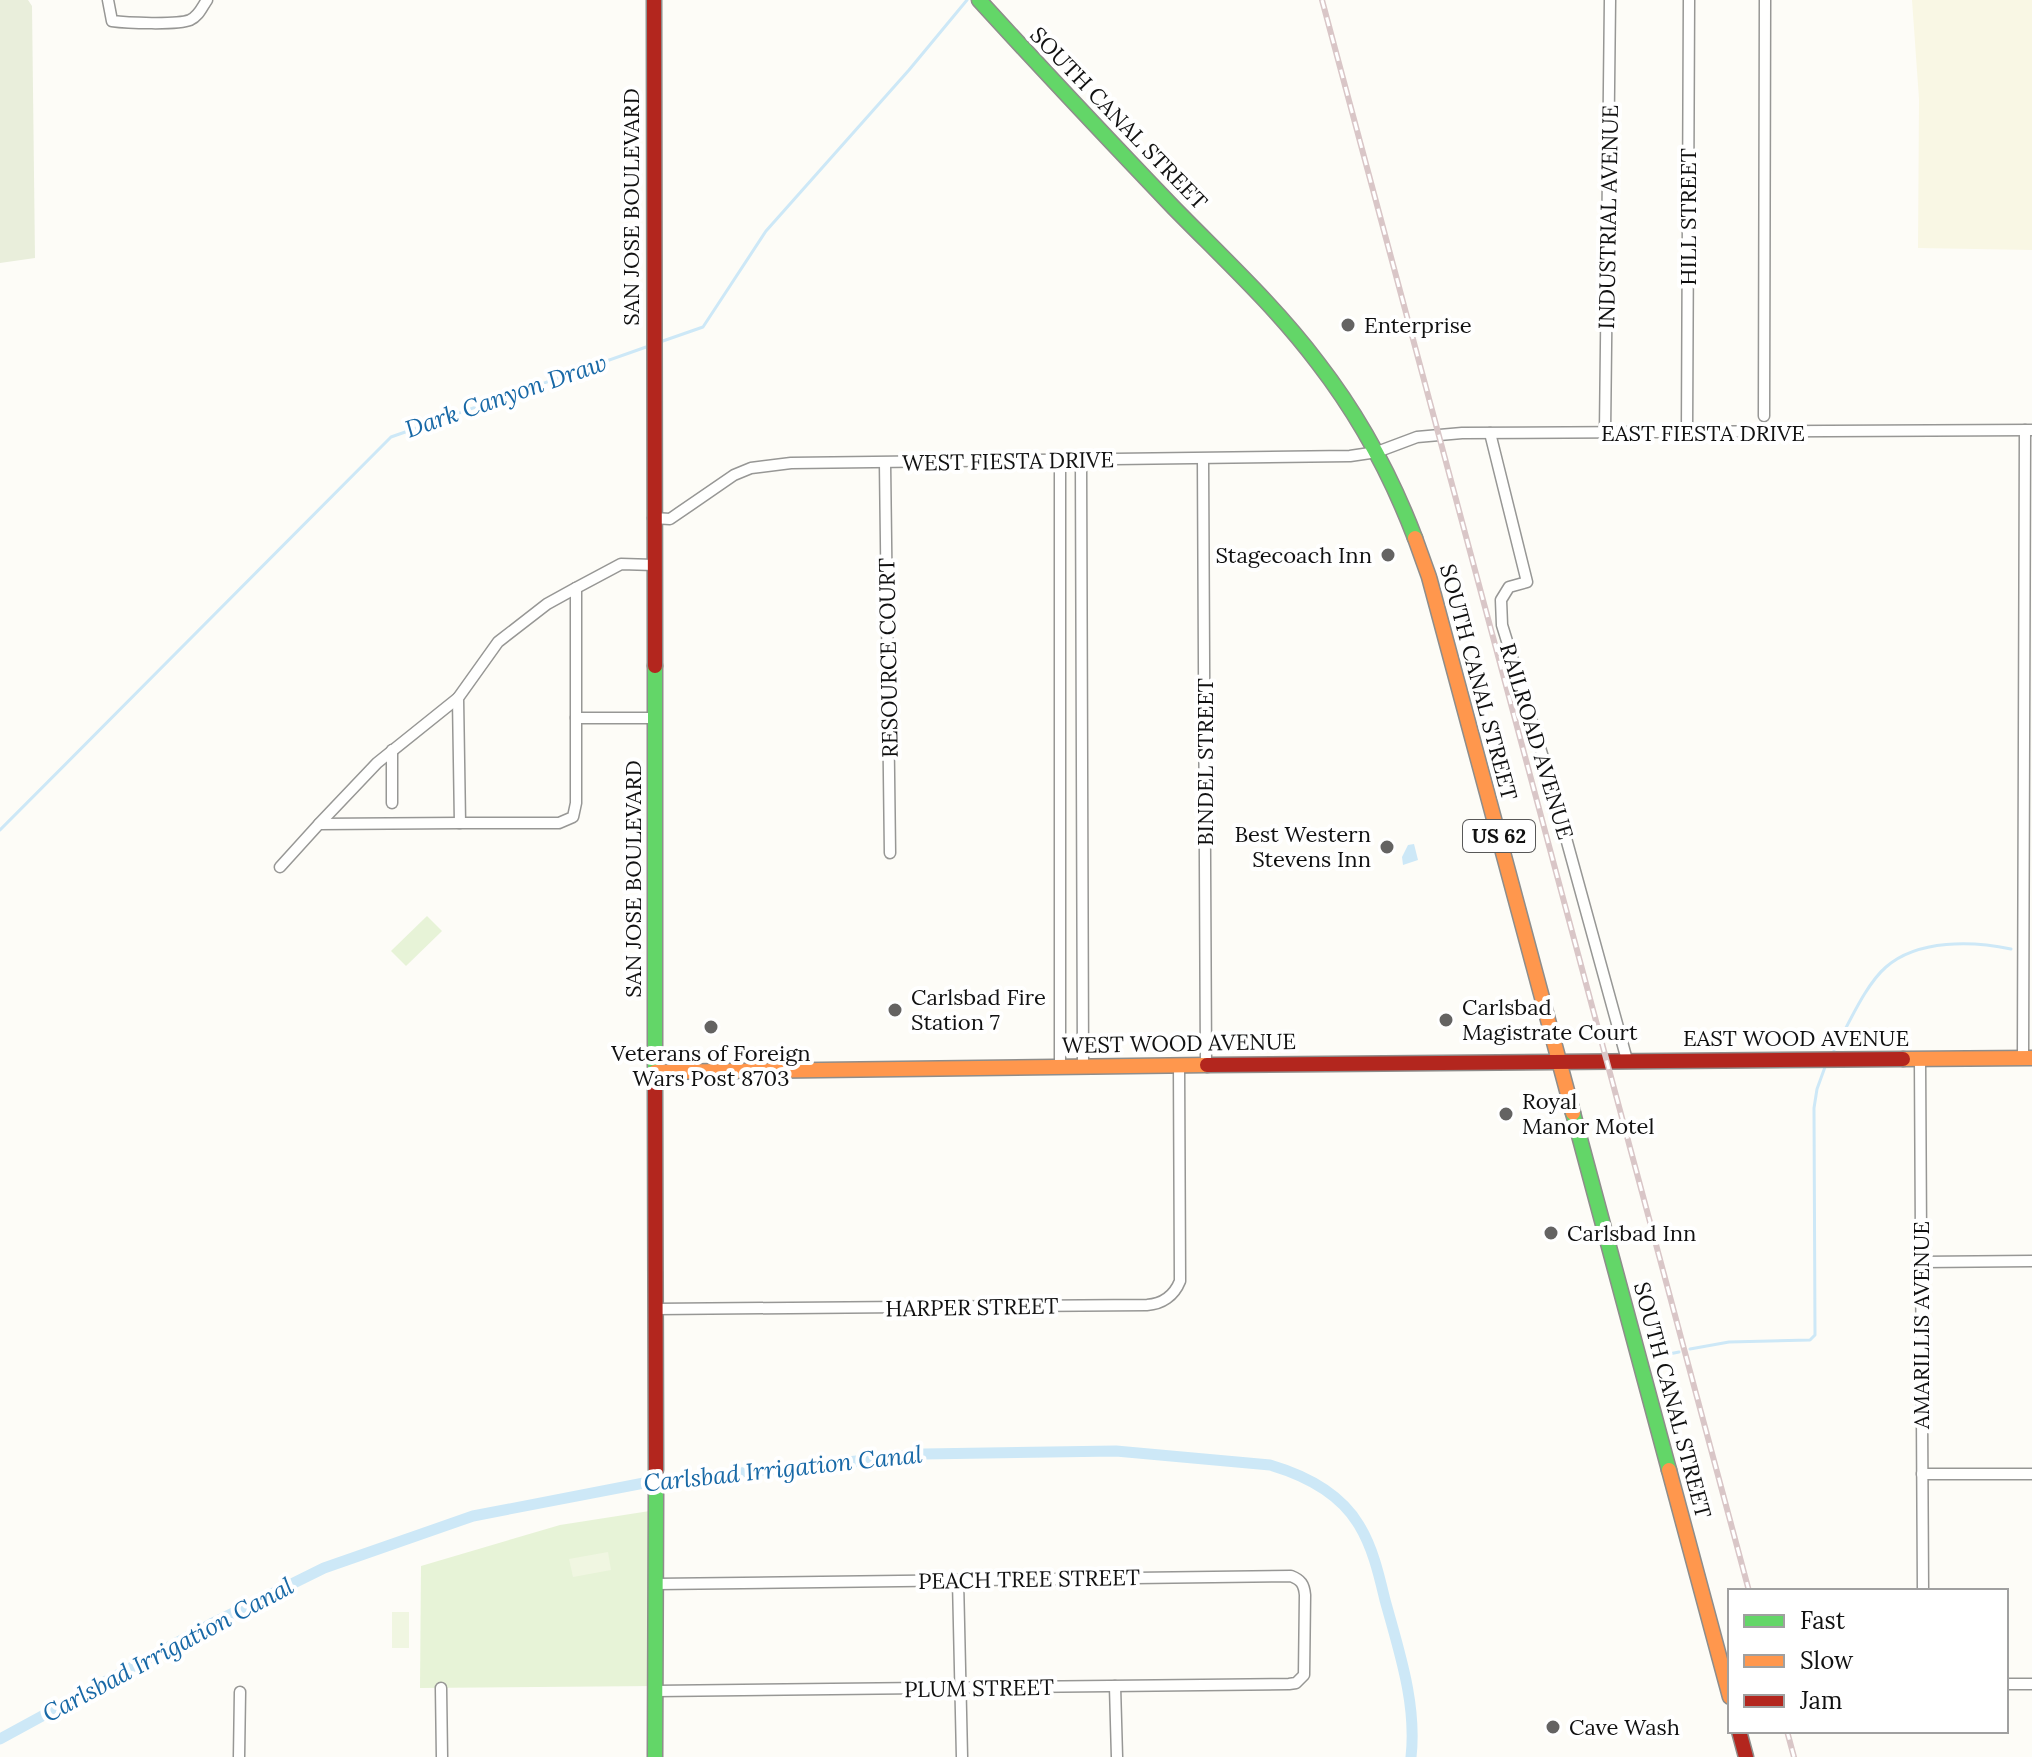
<svg xmlns="http://www.w3.org/2000/svg" width="2032" height="1757" font-family="Lora,serif">
<style>
.farmland{fill:#f9f7e4}
.green{fill:#e7f3d7}
.cemetery{fill:#e9eedb}
.pitch{fill:#f0f6e1}
.water{fill:#cde8f7}
.lines{fill:none;stroke-linecap:round;stroke-linejoin:round}
.stream{stroke:#cde8f7;stroke-width:3}
.canal{stroke:#cde8f7;stroke-width:11}
.street-casing{stroke:#979795;stroke-width:13}
.fast-casing{stroke:#8e8d8b;stroke-width:17}
.slow-casing{stroke:#8e8d8b;stroke-width:17}
.jam-casing{stroke:#8e8d8b;stroke-width:17}
.street{stroke:#fffffe;stroke-width:10}
.fast{stroke:#63d668;stroke-width:14}
.slow{stroke:#ff974d;stroke-width:14}
.jam{stroke:#b3261e;stroke-width:14}
.rail-casing{stroke:#d9c6c7;stroke-width:6}
.rail{stroke:#fff;stroke-width:3;stroke-dasharray:9;stroke-linecap:butt}
.poi-dot{fill:#646362;stroke:#fff;stroke-width:3}
.labels{text-anchor:middle;stroke-width:8;stroke-linejoin:round;paint-order:stroke}
.shield{fill:#fff;stroke:#585858;stroke-width:2}
.shield-label{font-size:20px;font-weight:bold;fill:#111}
.street-label{font-size:22px;fill:#111;stroke:#fff}
.poi-label{font-size:22px;fill:#111;stroke:#fff;text-anchor:start}
.water-label{font-size:24px;font-style:italic;fill:#1768a6;stroke:#fff}
</style>
<rect width="100%" height="100%" fill="#fdfcf7"/>
<!-- farmland -->
<polygon class="farmland" points="1912,0 2032,0 2032,250 1918,248 1919,99"/>
<!-- green -->
<g class="green">
<polygon points="427,916 442,931 406,966 391,951"/>
<polygon points="656,1510 656,1686 420,1688 421,1566 560,1525"/>
</g>
<!-- cemetery -->
<polygon class="cemetery" points="0,0 28,0 32,6 35,258 0,263"/>
<!-- pitch -->
<g class="pitch">
<polygon points="608,1552 611,1570 573,1577 569,1559"/>
<rect x="392" y="1612" width="17" height="36"/>
</g>
<!-- water -->
<polygon class="water" points="1414,844 1418,860 1403,865 1402,857 1408,845"/>
<g class="lines">
<!-- stream -->
<g class="stream">
<polyline points="660,342 703,327 766,231 909,70 967,0"/>
<polyline points="0,830 391,437 649,346"/>
<path d="M 1834,1050 C 1848,1026 1865,985 1886,967 C 1918,939 1973,941 2011,949"/>
<polyline points="1690,1349 1729,1342 1810,1340 1815,1335 1814,1108 1817,1089 1825,1067"/>
<polyline points="1669,1354 1679,1352"/>
</g>
<!-- canal -->
<path class="canal" d="M 0,1739 L 211,1624 L 324,1568 L 473,1516 L 644,1483 L 924,1454 L 1116,1451 L 1270,1465 C 1304,1475 1340,1493 1359,1525 C 1373,1548 1379,1575 1385,1600 C 1399,1651 1417,1704 1411,1757"/>
<defs>
<g id="street">
<path d="M 108,0 L 112,21 C 126,23 178,25 190,20 C 199,16 202,7 207,0"/>
<polyline points="1764,416 1765,0"/>
<polyline points="1490,433 1527,582 1509,587 1501,600 1502,625 1550,780 1627,1060"/>
<polyline points="1605,433 1610,0"/>
<polyline points="1687,433 1689,0"/>
<polyline points="1203,459 1206,1065"/>
<polyline points="1081,460 1083,1067"/>
<polyline points="885,463 890,853"/>
<polyline points="653,518 670,519 734,475 751,468 791,463 1350,456 1377,452 1417,437 1462,433 2032,430"/>
<polyline points="654,565 621,564 576,588 576,718 654,718"/>
<polyline points="576,718 576,803 573,817 559,823 460,823 458,698 498,642 547,604 576,588"/>
<polyline points="392,750 392,803"/>
<polyline points="319,824 377,763 458,698"/>
<polyline points="280,867 319,824 460,823"/>
<polyline points="2023,1058 2025,430"/>
<polyline points="1920,1060 1923,1591"/>
<polyline points="1060,1067 1060,461"/>
<polyline points="1921,1262 2032,1261"/>
<path d="M 656,1309 L 1147,1305 C 1162,1304 1174,1296 1180,1281 L 1179,1065"/>
<polyline points="1922,1474 2032,1474"/>
<polyline points="656,1494 656,1470"/>
<polyline points="958,1580 962,1757"/>
<polyline points="2006,1684 2032,1684"/>
<polyline points="1115,1686 1117,1757"/>
<polyline points="441,1688 442,1757"/>
<path d="M 656,1691 L 1289,1684 L 1296,1683 L 1304,1675 L 1305,1595 C 1304,1584 1301,1580 1291,1576 L 656,1584"/>
<polyline points="239,1757 240,1692"/>
</g>
<g id="fast">
<path d="M 979,0 C 1043,70 1108,139 1174,208 C 1223,258 1276,307 1318,363 C 1359,416 1391,475 1415,538"/>
<polyline points="655,666 655,1087"/>
<polyline points="1573,1113 1669,1470"/>
<polyline points="655,1757 656,1494"/>
</g>
<g id="slow">
<polyline points="1415,538 1429,577 1573,1113"/>
<polyline points="1903,1059 2032,1058"/>
<polyline points="655,1072 1207,1065"/>
<polyline points="1669,1470 1730,1697"/>
</g>
<g id="jam">
<polyline points="654,0 655,666"/>
<polyline points="1207,1065 1903,1059"/>
<polyline points="655,1087 656,1470"/>
<polyline points="1739,1731 1746,1757"/>
</g>
</defs>
<!-- street casing -->
<use href="#street" class="street-casing"/>
<!-- fast casing -->
<use href="#fast" class="fast-casing"/>
<!-- slow casing -->
<use href="#slow" class="slow-casing"/>
<!-- jam casing -->
<use href="#jam" class="jam-casing"/>
<!-- street -->
<use href="#street" class="street"/>
<!-- fast -->
<use href="#fast" class="fast"/>
<!-- slow -->
<use href="#slow" class="slow"/>
<!-- jam -->
<use href="#jam" class="jam"/>
<defs>
<g id="rail">
<polyline points="1322,0 1749,1591"/>
<polyline points="1787,1731 1794,1757"/>
</g>
</defs>
<!-- rail casing -->
<use href="#rail" class="rail-casing"/>
<!-- rail -->
<use href="#rail" class="rail"/>
</g>
<!-- markers -->
<g class="poi-dot">
<circle cx="1348" cy="325" r="8"/>
<circle cx="1388" cy="555" r="8"/>
<circle cx="1387" cy="847" r="8"/>
<circle cx="895" cy="1010" r="8"/>
<circle cx="1446" cy="1020" r="8"/>
<circle cx="711" cy="1027" r="8"/>
<circle cx="1506" cy="1114" r="8"/>
<circle cx="1551" cy="1233" r="8"/>
<circle cx="1553" cy="1727" r="8"/>
</g>
<g class="labels">
<!-- shield labels -->
<rect class="shield" x="1463" y="820" width="72" height="32" rx="6"/>
<g class="shield-label">
<text x="1499" y="843">US 62</text>
</g>
<!-- street labels -->
<g class="street-label">
<text transform="translate(1119 118) rotate(46)" y="8">SOUTH CANAL STREET</text>
<text transform="translate(631 207) rotate(-90)" y="8">SAN JOSE BOULEVARD</text>
<text transform="translate(1608 217) rotate(-89)" y="8">INDUSTRIAL AVENUE</text>
<text transform="translate(1688 217) rotate(-90)" y="8">HILL STREET</text>
<text x="1703" y="441">EAST FIESTA DRIVE</text>
<text transform="translate(1008 461) rotate(-1)" y="8">WEST FIESTA DRIVE</text>
<text transform="translate(888 658) rotate(-91)" y="8">RESOURCE COURT</text>
<text transform="translate(1479 682) rotate(75)" y="8">SOUTH CANAL STREET</text>
<text transform="translate(1537 741) rotate(73)" y="8">RAILROAD AVENUE</text>
<text transform="translate(1205 762) rotate(-90)" y="8">BINDEL STREET</text>
<text transform="translate(633 879) rotate(-90)" y="8">SAN JOSE BOULEVARD</text>
<text x="1796" y="1046">EAST WOOD AVENUE</text>
<text transform="translate(1179 1043) rotate(-1)" y="8">WEST WOOD AVENUE</text>
<text transform="translate(972 1307) rotate(-1)" y="8">HARPER STREET</text>
<text transform="translate(1921 1325) rotate(-90)" y="8">AMARILLIS AVENUE</text>
<text transform="translate(1673 1400) rotate(75)" y="8">SOUTH CANAL STREET</text>
<text transform="translate(1029 1579) rotate(-1)" y="8">PEACH TREE STREET</text>
<text transform="translate(979 1688) rotate(-1)" y="8">PLUM STREET</text>
</g>
<!-- poi labels -->
<g class="poi-label">
<text x="1364" y="333">Enterprise</text>
<text x="1372" y="563" text-anchor="end">Stagecoach Inn</text>
<text x="1371" y="842" text-anchor="end">Best Western<tspan x="1371" dy="25">Stevens Inn</tspan></text>
<text x="911" y="1005">Carlsbad Fire<tspan x="911" dy="25">Station 7</tspan></text>
<text x="1462" y="1015">Carlsbad<tspan x="1462" dy="25">Magistrate Court</tspan></text>
<text x="711" y="1061" text-anchor="middle">Veterans of Foreign<tspan x="711" dy="25">Wars Post 8703</tspan></text>
<text x="1522" y="1109">Royal<tspan x="1522" dy="25">Manor Motel</tspan></text>
<text x="1567" y="1241">Carlsbad Inn</text>
<text x="1569" y="1735">Cave Wash</text>
</g>
<!-- water labels -->
<g class="water-label">
<text transform="translate(506 396) rotate(-19)" y="8">Dark Canyon Draw</text>
<text transform="translate(783 1469) rotate(-6)" y="8">Carlsbad Irrigation Canal</text>
<text transform="translate(168 1650) rotate(-28)" y="8">Carlsbad Irrigation Canal</text>
</g>
</g>
<!-- legend -->
<rect x="1728" y="1589" width="280" height="144" fill="#ffffff" stroke="#a0a0a0" stroke-width="2"/>
<rect x="1744" y="1615" width="40" height="12" fill="#63d668" stroke="#a0a0a0" stroke-width="2"/>
<text x="1800" y="1629" font-size="24" fill="#111111">Fast</text>
<rect x="1744" y="1655" width="40" height="12" fill="#ff974d" stroke="#a0a0a0" stroke-width="2"/>
<text x="1800" y="1669" font-size="24" fill="#111111">Slow</text>
<rect x="1744" y="1695" width="40" height="12" fill="#b3261e" stroke="#a0a0a0" stroke-width="2"/>
<text x="1800" y="1709" font-size="24" fill="#111111">Jam</text>
</svg>
